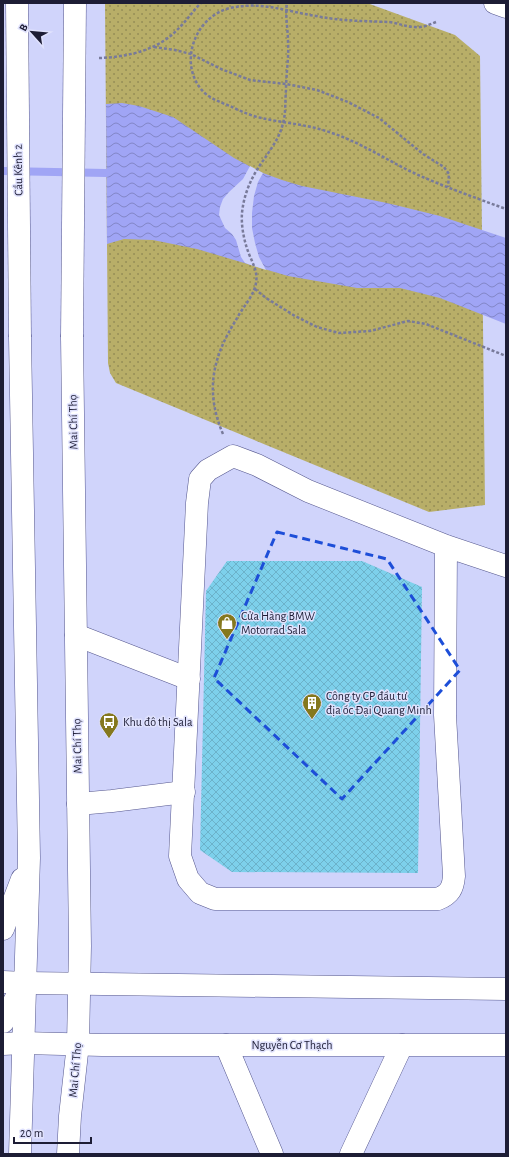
<svg xmlns="http://www.w3.org/2000/svg" width="509" height="1157" font-family="'Alegreya Sans',sans-serif">
<style>
.grass{fill:url(#grass-dots)}
.water{fill:url(#water-waves)}
.pier{fill:#d0d4fb}
.lines{fill:none;stroke-linecap:round;stroke-linejoin:round}
.stream{stroke:#a0a5f5;stroke-width:8}
.building{fill:url(#building-cross-hatch)}
.minor-casing{stroke:#55578e;stroke-width:23}
.major-casing{stroke:#55578e;stroke-width:23}
.highway-casing{stroke:#55578e;stroke-width:23}
.path{stroke:#787a9a;stroke-width:2.5;stroke-dasharray:3 2;stroke-linecap:butt}
.minor{stroke:#fff;stroke-width:22}
.major{stroke:#fff;stroke-width:22}
.highway{stroke:#fff;stroke-width:22}
.major-bridge-casing{stroke:#55578e;stroke-width:23;stroke-linecap:butt}
.highway-bridge-casing{stroke:#55578e;stroke-width:23;stroke-linecap:butt}
.major-bridge{stroke:#fff;stroke-width:22}
.highway-bridge{stroke:#fff;stroke-width:22}
.marked{fill:none;stroke:#1d4ed8;stroke-width:3;stroke-dasharray:8 5;stroke-linejoin:round}
.labels{text-anchor:middle;stroke-width:3;stroke-linejoin:round;paint-order:stroke}
.street-label{font-size:12px;fill:#1d1d35;stroke:#e0e2fd}
.poi-label{font-size:12px;fill:#1d1d35;stroke:#e0e2fd;text-anchor:start}
</style>
<defs>
<pattern id="grass-dots" width="8" height="8" patternUnits="userSpaceOnUse"><rect width="8" height="8" fill="#b8ae68"/><path d="M2 2h.1M6 6h.1" fill="none" stroke="#958d56" stroke-width="1.8" stroke-linecap="round"/></pattern>
<pattern id="water-waves" width="16" height="10" patternUnits="userSpaceOnUse"><rect width="16" height="10" fill="#a0a5f5"/><path d="M0 5q4-4 8 0t8 0" fill="none" stroke="#8286c7"/></pattern>
<pattern id="building-cross-hatch" width="8" height="8" patternUnits="userSpaceOnUse"><rect width="8" height="8" fill="#7dd0eb"/><path d="M0 0l8 8M0 8l8-8" fill="none" stroke="#6cb2ca"/></pattern>
</defs>
<rect width="100%" height="100%" fill="#d0d4fb"/>
<!-- grass -->
<polygon class="grass" points="105,3 367,3 455,35 480,56 485,505 429,512 116,383 110,373 108,363"/>
<!-- water -->
<polygon class="water" points="122,103 139,106 173,117 234,158 263,173 282,180 302,186 387,203 440,216 506,238 506,324 440,298 400,288 357,288 288,276 197,249 153,240 124,239 107,244 106,104"/>
<!-- pier -->
<polygon class="pier" points="250,166 263,173 258,182 254,196 252,213 252,228 255,243 259,257 266,270 245,263 241,257 236,240 232,234 225,228 219,215 220,207 223,199 229,192 243,179"/>
<g class="lines">
<!-- stream -->
<polyline class="stream" points="3,171 106,173"/>
</g>
<!-- building -->
<polygon class="building" points="227,561 362,561 422,587 418,873 232,872 200,850 206,591"/>
<g class="lines">
<defs>
<g id="minor">
<polyline points="495,3 506,7"/>
<path d="M 446,546 L 445,715 L 454,876 C 453,888 450,894 438,899 L 215,899 L 200,893 L 188,879 L 180,856 L 197,503 L 200,479 L 208,470 L 233,456 L 257,465 L 308,491 L 446,546 L 506,566"/>
<polyline points="76,635 189,679"/>
<polyline points="78,804 112,801 184,792"/>
<polyline points="226,1045 272,1154"/>
<polyline points="351,1154 402,1045"/>
</g>
<g id="major">
<polyline points="25,983 506,989"/>
<polyline points="23,1043 102,1045 506,1045"/>
<polyline points="68,1154 70,1116 78,1044 80,946 72,337"/>
</g>
<g id="highway">
<polyline points="3,929 22,879"/>
<polyline points="3,982 25,983"/>
<polyline points="3,1022 23,985"/>
<polyline points="3,1044 23,1043"/>
<polyline points="20,1154 29,858 20,337"/>
</g>
</defs>
<!-- minor casing -->
<use href="#minor" class="minor-casing"/>
<!-- major casing -->
<use href="#major" class="major-casing"/>
<!-- highway casing -->
<use href="#highway" class="highway-casing"/>
<!-- path -->
<g class="path">
<path d="M 436,22 C 429,25 422,28 415,27 C 406,27 398,23 389,22 C 364,21 340,21 316,16 C 284,11 263,1 230,8 C 214,12 201,24 195,39 C 187,58 190,81 207,95 C 214,100 222,103 230,106 C 238,110 247,114 257,117 C 281,123 308,124 332,133 C 362,143 388,161 416,174 C 445,187 476,198 506,209"/>
<polyline points="154,47 175,50 191,54 221,69 250,80 286,84 317,90 348,102 379,118 423,154 444,167 449,174 448,187"/>
<path d="M 99,58 C 128,57 159,50 179,28 C 187,20 193,11 201,3"/>
<polyline points="255,289 266,298 295,316 317,327 339,333 370,331 408,321 426,324 506,356"/>
<path d="M 223,434 C 205,392 212,358 236,320 C 242,308 254,296 256,283 C 258,272 253,264 249,254 C 244,241 241,226 242,213 C 244,192 253,174 265,158 C 272,147 280,137 283,123 C 286,113 285,101 286,90 C 286,74 289,58 288,42 C 288,29 285,16 287,3"/>
</g>
<!-- minor -->
<use href="#minor" class="minor"/>
<!-- major -->
<use href="#major" class="major"/>
<!-- highway -->
<use href="#highway" class="highway"/>
<defs>
<polyline id="major-bridge" points="72,337 75,3"/>
<polyline id="highway-bridge" points="17,3 20,337"/>
</defs>
<!-- major-bridge casing -->
<use href="#major-bridge" class="major-bridge-casing"/>
<!-- highway-bridge casing -->
<use href="#highway-bridge" class="highway-bridge-casing"/>
<!-- major-bridge -->
<use href="#major-bridge" class="major-bridge"/>
<!-- highway-bridge -->
<use href="#highway-bridge" class="highway-bridge"/>
</g>
<!-- marked area -->
<path class="marked" d="M 277,532 L 387,559 L 460,670 L 342,799 L 214,678 Z"/>
<!-- icons -->
<defs>
<symbol id="shop-pin" viewBox="-11 -11 22 30"><path d="M0 17L-7.5 6A9.5 9.5 0 1 1 7.5 6Z" fill="#85781d" stroke="#e0e2fd"/><path d="M-5-2.5h2.3a2.7 3.5 0 0 1 5.4 0H5L5.5 6h-11ZM-1.5-2.5h3a1.5 2.3 0 0 0-3 0Z" fill="#fff"/></symbol>
<symbol id="building-pin" viewBox="-11 -11 22 30"><path d="M0 17L-7.5 6A9.5 9.5 0 1 1 7.5 6Z" fill="#85781d" stroke="#e0e2fd"/><path d="M-4-6H4V6H1V3H-1V6H-4ZM-2.5-4.3h1.7v1.8h-1.7ZM.8-4.3h1.7v1.8H.8ZM-2.5-1h1.7V.8h-1.7ZM.8-1h1.7V.8H.8Z" fill="#fff"/></symbol>
<symbol id="bus-pin" viewBox="-11 -11 22 30"><path d="M0 17L-7.5 6A9.5 9.5 0 1 1 7.5 6Z" fill="#85781d" stroke="#e0e2fd"/><path d="M-5-6H5V4H4V6H2V4H-2V6H-4V4H-5ZM-3.5-4V0h7V-4ZM-3.5 1.2v1.5H-2V1.2ZM2 1.2v1.5H3.5V1.2Z" fill="#fff"/></symbol>
</defs>
<g fill-rule="evenodd">
<use href="#shop-pin" x="216" y="612" width="22" height="30"/>
<use href="#building-pin" x="301" y="692" width="22" height="30"/>
<use href="#bus-pin" x="98" y="711" width="22" height="30"/>
</g>
<g class="labels">
<!-- street labels -->
<g class="street-label">
<text transform="translate(18 170) rotate(-91)" y="4">Cầu Kênh 2</text>
<text transform="translate(73 422) rotate(-91)" y="4">Mai Chí Thọ</text>
<text transform="translate(77 746) rotate(-91)" y="4">Mai Chí Thọ</text>
<text x="292" y="1049">Nguyễn Cơ Thạch</text>
<text transform="translate(75 1070) rotate(-85)" y="4">Mai Chí Thọ</text>
</g>
<!-- poi labels -->
<g class="poi-label">
<text x="241" y="620">Cửa Hàng BMW<tspan x="241" dy="14">Motorrad Sala</tspan></text>
<text x="326" y="700">Công ty CP đầu tư<tspan x="326" dy="14">địa ốc Đại Quang Minh</tspan></text>
<text x="123" y="726">Khu đô thị Sala</text>
</g>
</g>
<!-- border -->
<rect width="509" height="1157" fill="none" stroke="#1d1d35" stroke-width="8"/>
<!-- north arrow -->
<g transform="translate(32 32) rotate(297)" stroke="#e0e2fd" stroke-width="3" paint-order="stroke">
<path d="M0-3L7 15L0 10L-7 15Z" fill="#1d1d35"/>
<text y="-6" font-size="11" font-weight="bold" text-anchor="middle" fill="#1d1d35">B</text>
</g>
<!-- scale -->
<path d="M14 1137v6h77v-6" fill="none" stroke="#1d1d35" stroke-width="2"/>
<text x="20" y="1137" font-size="12" fill="#1d1d35" stroke="#e0e2fd" stroke-width="3" paint-order="stroke">20 m</text>
</svg>
